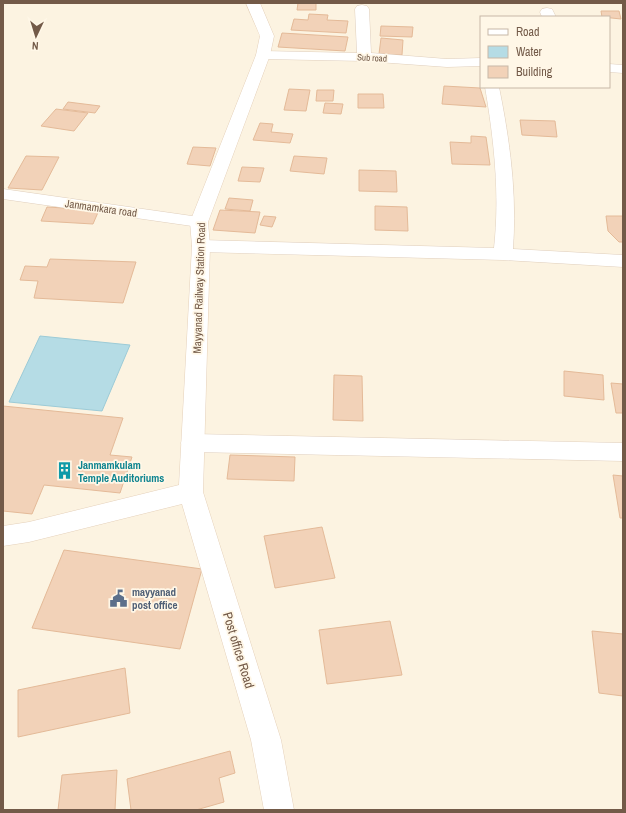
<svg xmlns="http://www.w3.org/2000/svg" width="626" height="813" font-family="'Archivo Narrow',sans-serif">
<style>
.water{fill:#b5dce5;stroke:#9ccbd7}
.building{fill:#f2d2b8;stroke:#e4ba98}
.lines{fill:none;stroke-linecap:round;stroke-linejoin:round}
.street-casing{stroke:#e0cfbd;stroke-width:1}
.secondary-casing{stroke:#e5d1bb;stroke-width:1}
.street{fill:#fff;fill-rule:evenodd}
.secondary{fill:#fff;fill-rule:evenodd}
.labels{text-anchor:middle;stroke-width:3.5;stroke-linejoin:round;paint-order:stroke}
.far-street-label{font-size:9px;fill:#735a48;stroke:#fff7e7}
.street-label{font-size:11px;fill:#735a48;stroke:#fff7e7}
.culture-label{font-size:11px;font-weight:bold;fill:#0d838f;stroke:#fff7e7;text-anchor:start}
.service-label{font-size:11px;font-weight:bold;fill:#4e5e75;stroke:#fff7e7;text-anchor:start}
.near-street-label{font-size:13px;fill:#735a48;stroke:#fff7e7}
</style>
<rect width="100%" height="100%" fill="#fcf3e1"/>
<!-- water -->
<polygon class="water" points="40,336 130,345 102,411 9,402"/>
<!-- building -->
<g class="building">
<polygon points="298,3 316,3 316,10 297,10"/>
<polygon points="601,11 619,11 621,19 602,17"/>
<polygon points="309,14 328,15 327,20 348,21 346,33 291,30 294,19 308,20"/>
<polygon points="381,26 413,27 412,37 380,36"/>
<polygon points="282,33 348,37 345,51 278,47"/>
<polygon points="381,38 403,40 402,55 379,54"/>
<polygon points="444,86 480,88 486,107 442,104"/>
<polygon points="289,89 310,90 306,111 284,110"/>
<polygon points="317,90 334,90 333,101 316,101"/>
<polygon points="358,94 383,94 384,108 358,108"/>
<polygon points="68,102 100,106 95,113 63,109"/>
<polygon points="325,103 343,104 341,114 323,113"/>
<polygon points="56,109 88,113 74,131 41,126"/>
<polygon points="520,120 555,121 557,137 522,135"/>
<polygon points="260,123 273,124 271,132 293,134 290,143 253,140"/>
<polygon points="471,136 486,137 490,165 452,164 450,142 471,143"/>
<polygon points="193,147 216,148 210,166 187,164"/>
<polygon points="26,156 59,157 42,190 8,188"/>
<polygon points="294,156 327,158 324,174 290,171"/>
<polygon points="242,167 264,168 260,182 238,181"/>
<polygon points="359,170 396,171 397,192 359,191"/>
<polygon points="229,198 253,200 250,211 225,209"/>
<polygon points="375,206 407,207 408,231 375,230"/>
<polygon points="47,207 99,210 93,224 41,221"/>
<polygon points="220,210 260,212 255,233 213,230"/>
<polygon points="264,216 276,217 272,227 260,225"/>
<polygon points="606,216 623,216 623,242 619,242 608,231"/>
<polygon points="50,259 136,262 123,303 34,298 38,281 20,280 25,266 47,267"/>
<polygon points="564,371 603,375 604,400 564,396"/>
<polygon points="334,375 362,376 363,421 333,420"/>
<polygon points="611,383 623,384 623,413 616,413"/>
<polygon points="3,406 123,418 110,455 132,457 120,493 44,485 32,514 3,511"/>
<polygon points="230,455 295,457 294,481 227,479"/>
<polygon points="613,475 623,476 623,518 620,518"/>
<polygon points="322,527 335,578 275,588 264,536"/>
<polygon points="64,550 202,569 180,649 32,628"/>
<polygon points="390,621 402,675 327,684 319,630"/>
<polygon points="592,631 623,634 623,696 599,693"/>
<polygon points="125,668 130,713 18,737 18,690"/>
<polygon points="230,751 235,773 219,778 224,802 196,810 131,810 127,779"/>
<polygon points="117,770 115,810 58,810 62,775"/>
</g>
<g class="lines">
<defs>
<g id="street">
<polygon points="362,5 367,6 369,9 371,53 447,59 481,58 481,66 447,67 364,61 263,59 258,58 256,55 258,52 263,51 357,53 355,9 357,6"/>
<polygon points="547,8 552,9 556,17 542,17 540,12 542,9"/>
<polygon points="609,64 623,65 623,73 609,72"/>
<path d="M 485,87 L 499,87 C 510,141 517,194 513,249 L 623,255 L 623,267 L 503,260 L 201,252 L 194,250 L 192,246 L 194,242 L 201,240 L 494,248 C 500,194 494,140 485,87 Z"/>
<polygon points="3,189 199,217 205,218 208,222 205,226 199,227 3,199"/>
<polygon points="192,434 623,443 623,461 192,452 184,449 181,443 184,437"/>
</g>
<polygon id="secondary" points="246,3 260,3 274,36 270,55 208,222 210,246 203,492 281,740 294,810 264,810 251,740 182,504 29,542 3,546 3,526 29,522 179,485 192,246 190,222 256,55 260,36"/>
</defs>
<!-- street casing -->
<use href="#street" class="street-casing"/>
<!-- secondary casing -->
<use href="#secondary" class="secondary-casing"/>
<!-- street -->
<use href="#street" class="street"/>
<!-- secondary -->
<use href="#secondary" class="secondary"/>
</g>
<!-- icons -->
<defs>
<symbol id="building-bare" viewBox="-9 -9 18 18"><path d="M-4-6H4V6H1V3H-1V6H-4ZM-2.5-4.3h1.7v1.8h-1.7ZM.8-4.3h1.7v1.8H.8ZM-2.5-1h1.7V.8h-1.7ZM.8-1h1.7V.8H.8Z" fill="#0f9aa8" stroke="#fff7e7" stroke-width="2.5" paint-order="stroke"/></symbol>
<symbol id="civic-bare" viewBox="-9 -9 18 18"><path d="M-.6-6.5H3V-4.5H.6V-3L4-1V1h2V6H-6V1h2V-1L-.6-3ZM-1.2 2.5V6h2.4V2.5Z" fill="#5c6f8a" stroke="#fff7e7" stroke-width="2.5" paint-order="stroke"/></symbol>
</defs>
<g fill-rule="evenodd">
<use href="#building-bare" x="52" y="458" width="25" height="25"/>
<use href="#civic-bare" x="106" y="586" width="25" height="25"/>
</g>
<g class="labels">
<!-- far-street labels -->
<g class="far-street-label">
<text transform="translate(372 58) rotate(3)" y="3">Sub road</text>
</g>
<!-- street labels -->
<g class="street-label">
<text transform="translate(101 208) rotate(8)" y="4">Janmamkara road</text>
<text transform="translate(199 288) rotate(-88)" y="4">Mayyanad Railway Station Road</text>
</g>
<!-- culture labels -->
<g class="culture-label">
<text x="78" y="469">Janmamkulam<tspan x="78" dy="13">Temple Auditoriums</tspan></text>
</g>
<!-- service labels -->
<g class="service-label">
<text x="132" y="596">mayyanad<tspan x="132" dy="13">post office</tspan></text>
</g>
<!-- near-street labels -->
<g class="near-street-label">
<text transform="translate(239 650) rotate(73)" y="5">Post office Road</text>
</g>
</g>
<!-- border -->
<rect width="626" height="813" fill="none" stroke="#735a48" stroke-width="8"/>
<!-- legend -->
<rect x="480" y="16" width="130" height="72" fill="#fff7e7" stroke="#c7b8a7"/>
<rect x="488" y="29" width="20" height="6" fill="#ffffff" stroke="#c7b8a7"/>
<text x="516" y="36" font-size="12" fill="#735a48">Road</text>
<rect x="488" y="46" width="20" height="12" fill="#b5dce5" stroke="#c7b8a7"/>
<text x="516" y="56" font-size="12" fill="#735a48">Water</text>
<rect x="488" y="66" width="20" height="12" fill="#f2d2b8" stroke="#c7b8a7"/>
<text x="516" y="76" font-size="12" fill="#735a48">Building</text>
<!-- north arrow -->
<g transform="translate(36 36) rotate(184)" stroke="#fff7e7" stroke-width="3" paint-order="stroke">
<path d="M0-3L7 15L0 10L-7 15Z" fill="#735a48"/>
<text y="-6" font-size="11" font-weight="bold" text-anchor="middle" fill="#735a48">N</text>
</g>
</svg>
